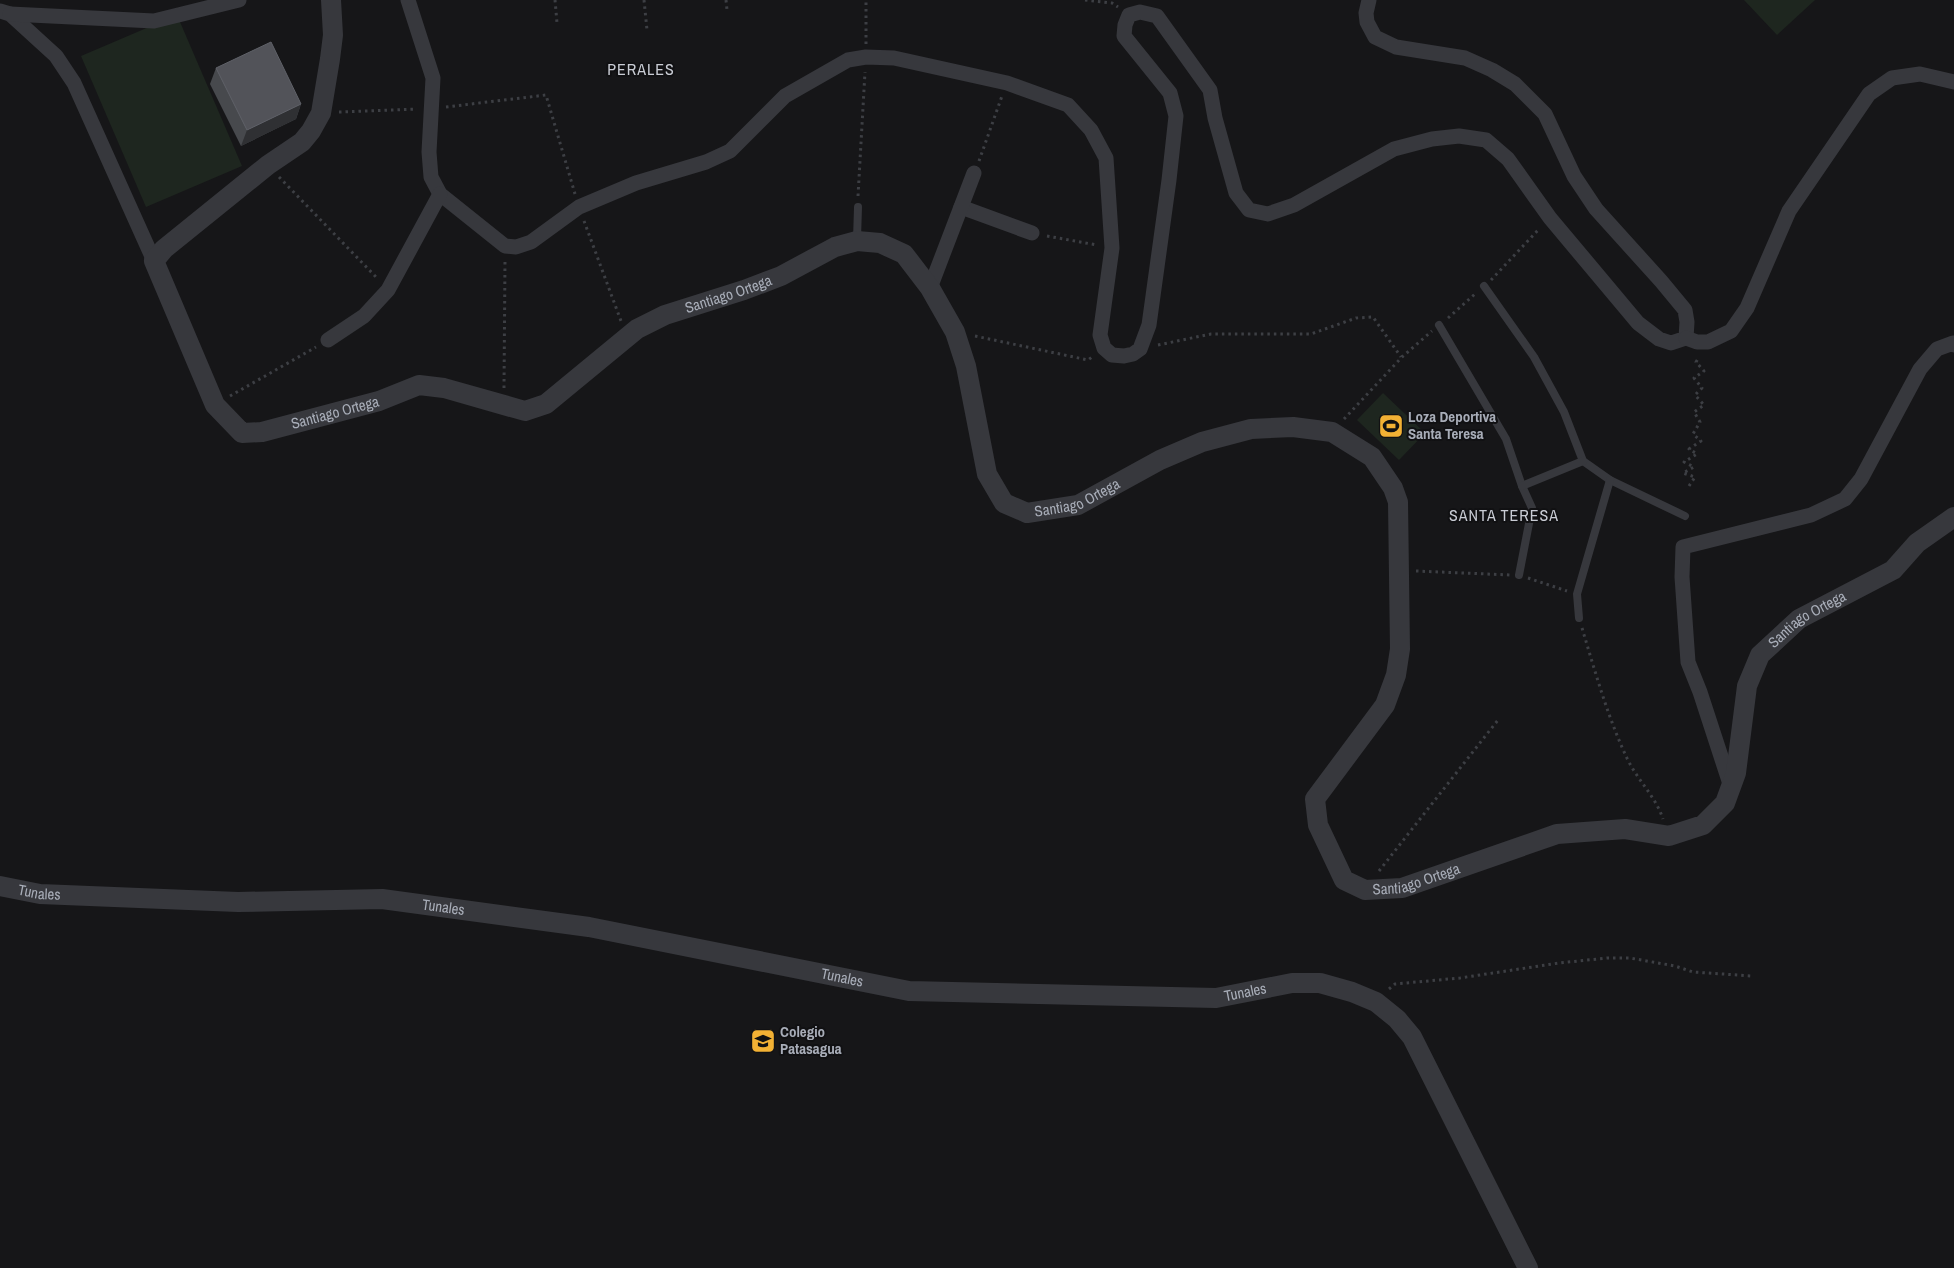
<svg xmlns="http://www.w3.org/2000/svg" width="1954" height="1268" font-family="'Archivo Narrow',sans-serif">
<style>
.green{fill:#1e261f}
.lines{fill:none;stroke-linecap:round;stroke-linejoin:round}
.path{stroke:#3d3f44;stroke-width:3;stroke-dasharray:2.5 4;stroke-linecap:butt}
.service{stroke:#37383d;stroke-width:8}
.minor{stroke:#37383d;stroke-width:15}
.tertiary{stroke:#37383d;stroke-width:20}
.wall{fill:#47494d}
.shaded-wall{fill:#2f3033}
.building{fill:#525359;stroke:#5f6168}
.labels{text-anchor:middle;stroke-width:4;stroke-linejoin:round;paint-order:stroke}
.street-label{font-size:15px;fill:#a8adb8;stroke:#111113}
.poi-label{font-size:15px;font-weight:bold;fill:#a8adb8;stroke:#111113;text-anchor:start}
.neighbourhood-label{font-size:16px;letter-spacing:1px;fill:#c9ccd4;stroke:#111113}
</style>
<rect width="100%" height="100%" fill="#161618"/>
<!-- green -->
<g class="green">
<polygon points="1744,0 1815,0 1777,35"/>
<polygon points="177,15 242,166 146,207 81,56"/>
<polygon points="1383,393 1425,433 1399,460 1357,420"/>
</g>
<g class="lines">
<!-- path -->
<g class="path">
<polyline points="555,0 557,23"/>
<polyline points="644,0 647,30"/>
<polyline points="726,0 727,10"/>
<polyline points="1085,0 1112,3 1118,7"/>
<polyline points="866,44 866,0"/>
<polyline points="446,107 546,95 575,194"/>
<polyline points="339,112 417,109"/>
<polyline points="979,161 1002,96"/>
<polyline points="279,177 377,278"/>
<polyline points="858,196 865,72"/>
<polyline points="584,221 621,321"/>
<polyline points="1047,236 1097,245"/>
<polyline points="1491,280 1540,228"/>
<polyline points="1448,318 1475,294"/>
<polyline points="975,336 1088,360 1092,357"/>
<polyline points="1158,345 1211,334 1311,334 1356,318 1373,317 1401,357"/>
<polyline points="504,388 505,261"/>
<polyline points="230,396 316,347"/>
<polyline points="1344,419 1402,357 1432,331"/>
<polyline points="1689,486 1695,477 1683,473 1694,467 1684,462 1697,454 1689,449 1701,441 1693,434 1700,422 1694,412 1704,405 1695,395 1702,388 1694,378 1704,371 1696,362 1699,357"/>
<polyline points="1416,571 1510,575"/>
<polyline points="1528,578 1567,591"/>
<path d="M 1582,628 C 1595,671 1607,715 1626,756 C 1636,779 1655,795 1663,819"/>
<polyline points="1379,871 1498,720"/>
<polyline points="1389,989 1395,984 1460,978 1559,963 1607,958 1630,958 1675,966 1693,972 1752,976"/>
</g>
<!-- service -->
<g class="service">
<polyline points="857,239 858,207"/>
<polyline points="1484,286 1534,357 1564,412 1583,461 1610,480 1685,516"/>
<polyline points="1439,325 1506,439 1522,486 1532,508 1519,575"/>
<polyline points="1522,486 1583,461"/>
<polyline points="1579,618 1577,594 1610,480"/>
</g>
<!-- minor -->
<g class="minor">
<polyline points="408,0 433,78 429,152 431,177 440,194 505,246 516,247 531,242 579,207 636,183 706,162 730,151 785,96 848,60 866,57 894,58 1007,83 1068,105 1091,130 1106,158 1112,248 1100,335 1104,348 1112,355 1124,356 1133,354 1140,349 1149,325 1169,180 1176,116 1170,93 1124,36 1125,25 1129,15 1140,12 1157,16 1210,90 1215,118 1236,193 1249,210 1268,214 1294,205 1394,149 1432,139 1459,136 1486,140 1508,159 1550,218 1638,323 1659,339 1671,343 1686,338 1687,322 1685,310 1661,281 1596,209 1574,176 1545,114 1515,84 1492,70 1465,58 1396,47 1375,37 1367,22 1366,13 1369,0"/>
<polyline points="0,11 10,14 56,56 74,83 154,261"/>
<polyline points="10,14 154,21 239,0"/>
<polyline points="961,207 1032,233"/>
<polyline points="930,288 974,173"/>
<polyline points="1686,338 1697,342 1708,342 1731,331 1747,308 1789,211 1869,94 1892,78 1920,74 1954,82"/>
<polyline points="328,340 364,316 388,290 440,194"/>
<polyline points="1731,787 1700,692 1688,662 1682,577 1683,547 1811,515 1845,499 1861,479 1920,369 1937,349 1953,343 1954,345"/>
</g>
<!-- tertiary -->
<g class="tertiary">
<path id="s1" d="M 331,0 L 333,35 L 330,59 L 321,113 L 311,131 L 302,142 L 268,165 L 164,249 L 154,261 L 215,405 L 242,433 L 262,432 L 379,401 L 419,385 L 444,388 L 525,411 L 546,404 L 637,329 L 665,315 L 744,290 L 781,276 L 835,247 L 857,241 L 880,243 L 904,254 L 930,288 L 955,332 L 966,366 L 987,474 L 1004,503 L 1027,513 L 1078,505 L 1160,460 L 1202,442 L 1251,429 L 1293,427 L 1332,432 L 1372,457 L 1393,488 L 1398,502 L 1400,649 L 1396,675 L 1385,705 L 1315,799 L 1318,825 L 1344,880 L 1365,890 L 1402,888 L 1557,834 L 1625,829 L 1669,836 L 1703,825 L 1725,803 L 1736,773 L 1747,686 L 1760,655 L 1799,619 L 1893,570 L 1917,543 L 1954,517"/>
<path id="s2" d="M 0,886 L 40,894 L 238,902 L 382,899 L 589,927 L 909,991 L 1216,998 L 1292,983 L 1320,983 L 1352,992 L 1376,1002 L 1397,1019 L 1412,1037 L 1528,1268"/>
</g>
</g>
<!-- wall -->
<polygon class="wall" points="216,68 301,104 296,119 241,146 210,84"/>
<!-- shaded-wall -->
<polygon class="shaded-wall" points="301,104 296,119 241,146 247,130"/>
<!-- building -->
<polygon class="building" points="271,42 301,104 247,130 216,68"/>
<!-- icons -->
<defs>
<symbol id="stadium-square" viewBox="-11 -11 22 22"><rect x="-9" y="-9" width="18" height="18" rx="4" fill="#f2b134" stroke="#111113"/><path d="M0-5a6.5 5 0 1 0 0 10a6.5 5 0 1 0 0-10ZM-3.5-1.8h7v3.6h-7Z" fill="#111"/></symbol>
<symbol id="school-square" viewBox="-11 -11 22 22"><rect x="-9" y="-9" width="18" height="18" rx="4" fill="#f2b134" stroke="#111113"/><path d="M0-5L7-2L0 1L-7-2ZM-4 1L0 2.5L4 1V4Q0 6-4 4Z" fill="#111"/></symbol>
</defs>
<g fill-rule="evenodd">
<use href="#stadium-square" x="1377" y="412" width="28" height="28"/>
<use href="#school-square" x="749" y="1027" width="28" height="28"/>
</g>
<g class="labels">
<!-- street labels -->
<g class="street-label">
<text dy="5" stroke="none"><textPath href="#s1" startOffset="1066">Santiago Ortega</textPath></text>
<text dy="5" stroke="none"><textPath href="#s1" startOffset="630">Santiago Ortega</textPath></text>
<text dy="5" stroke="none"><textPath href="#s1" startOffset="1606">Santiago Ortega</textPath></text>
<text dy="5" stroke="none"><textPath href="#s1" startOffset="3002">Santiago Ortega</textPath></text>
<text dy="5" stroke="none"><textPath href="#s1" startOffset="2461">Santiago Ortega</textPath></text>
<text dy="5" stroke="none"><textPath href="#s2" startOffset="40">Tunales</textPath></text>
<text dy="5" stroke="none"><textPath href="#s2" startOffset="445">Tunales</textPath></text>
<text dy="5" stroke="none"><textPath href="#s2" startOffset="850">Tunales</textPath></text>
<text dy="5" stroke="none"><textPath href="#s2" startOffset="1255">Tunales</textPath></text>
</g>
<!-- poi labels -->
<g class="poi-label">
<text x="1408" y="422">Loza Deportiva<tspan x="1408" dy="17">Santa Teresa</tspan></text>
<text x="780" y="1037">Colegio<tspan x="780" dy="17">Patasagua</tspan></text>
</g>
<!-- neighbourhood labels -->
<g class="neighbourhood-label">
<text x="641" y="75">PERALES</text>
<text x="1504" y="521">SANTA TERESA</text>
</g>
</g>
</svg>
